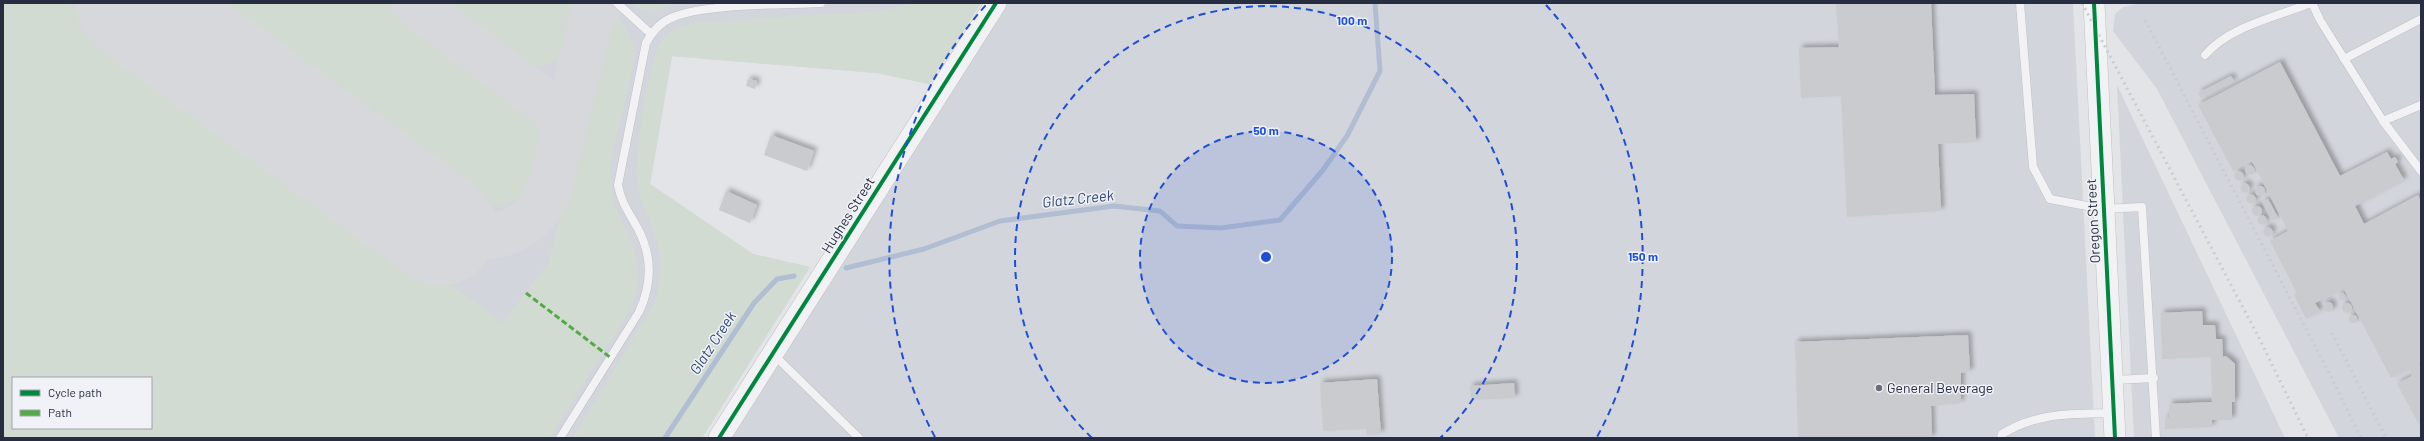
<svg xmlns="http://www.w3.org/2000/svg" width="2424" height="441" font-family="Barlow,sans-serif">
<style>
.built{fill:#d2d5dc;fill-rule:evenodd}
.green{fill:#d2dbd2;fill-rule:evenodd}
.lines{fill:none;stroke-linecap:round;stroke-linejoin:round}
.stream{stroke:#b0bdd3;stroke-width:5}
.taxiway{stroke:#d6d8db;stroke-width:45}
.runway{stroke:#d6d8db;stroke-width:113}
.building{fill:#c9cbcf;filter:url(#shadow)}
.service-casing{stroke:#bfc1c5;stroke-width:9}
.tertiary-casing{stroke:#bfc1c5;stroke-width:22}
.service{stroke:#f2f2f4;stroke-width:8}
.tertiary{stroke:#f2f2f4;stroke-width:21}
.rail{stroke:#cbcccf;stroke-width:3;stroke-dasharray:2 4;stroke-linecap:butt}
.quiet{stroke:#53ab46;stroke-width:3;stroke-dasharray:6 3;stroke-linecap:butt}
.cycleway-casing{stroke:#f0f2f7;stroke-width:6}
.cycleway{stroke:#00873e;stroke-width:4}
.ring{fill:none;stroke:#1d4ed8;stroke-width:2;stroke-dasharray:7 5}
.poi-dot{fill:#696e7b;stroke:#f0f2f7;stroke-width:1.5}
.labels{text-anchor:middle;stroke-width:3;stroke-linejoin:round;paint-order:stroke}
.street-label{font-size:14px;fill:#282e41;stroke:#f0f2f7}
.poi-label{font-size:14px;fill:#282e41;stroke:#f0f2f7;text-anchor:start}
.water-label{font-size:15px;font-style:italic;fill:#314876;stroke:#f0f2f7}
.centre{fill:#1d4ed8;stroke:#f0f2f7;stroke-width:2}
.ring-label{font-size:12px;text-anchor:middle;font-weight:bold;fill:#1d4ed8;stroke:#f0f2f7;stroke-width:3;stroke-linejoin:round;paint-order:stroke}
</style>
<defs>
<filter id="shadow"><feDropShadow dx="3.5" dy="-3.5" stdDeviation="2" flood-color="#0004"/></filter>
</defs>
<rect width="100%" height="100%" fill="#e2e4e7"/>
<!-- built -->
<g class="built">
<path d="M 3,3 L 981,3 L 929,84 L 877,73 L 672,56 L 650,184 L 753,254 L 810,267 L 702,438 L 3,438 ZM 13,378 L 151,378 L 151,428 L 13,428 Z"/>
<polygon points="1007,3 2073,3 2095,438 731,438"/>
<polygon points="2141,3 2421,3 2421,438 2339,438 2157,89 2113,31 2115,14 2123,7"/>
<polygon points="2117,85 2285,438 2134,438"/>
</g>
<!-- green -->
<g class="green">
<path d="M 3,3 L 69,3 L 503,323 L 549,262 L 608,8 C 623,21 631,35 636,54 L 610,164 L 613,201 L 634,248 L 638,267 L 637,288 L 632,307 L 549,438 L 3,438 ZM 13,378 L 151,378 L 151,428 L 13,428 Z"/>
<path d="M 197,3 L 390,3 L 522,100 L 538,114 L 548,136 C 545,172 528,210 485,205 C 478,204 471,201 464,200 Z"/>
<path d="M 436,3 L 573,3 C 578,19 575,35 565,49 C 541,86 504,53 480,36 C 465,25 450,14 436,3 Z"/>
<polygon points="629,3 680,3 663,7 654,12 642,10"/>
<path d="M 912,3 L 981,3 L 929,84 L 877,73 L 672,56 L 650,184 L 753,254 L 810,267 L 702,438 L 573,438 L 655,302 C 659,285 662,268 659,251 C 654,227 640,205 637,181 C 635,155 648,52 666,36 C 675,27 688,25 700,22 L 885,11 Z"/>
</g>
<g class="lines">
<!-- stream -->
<g class="stream">
<polyline points="846,268 924,249 1000,221 1114,206 1160,211 1177,226 1221,228 1280,220 1323,170 1347,136 1380,71 1375,3"/>
<polyline points="665,438 754,303 777,279 794,276"/>
</g>
<!-- taxiway -->
<g class="taxiway">
<polyline points="151,3 159,23"/>
<polyline points="413,3 554,109 562,129 561,144"/>
<path d="M 440,229 C 486,244 526,239 549,191 L 591,20 L 601,3"/>
</g>
<!-- runway -->
<polyline class="runway" points="132,3 440,229"/>
</g>
<!-- building -->
<g class="building">
<polygon points="1836,3 1931,3 1935,95 1974,94 1976,142 1938,144 1941,211 1847,217 1841,96 1801,98 1799,48 1839,47"/>
<polygon points="2280,62 2340,176 2387,152 2391,159 2395,157 2398,162 2395,164 2404,180 2355,206 2364,224 2418,195 2421,202 2421,363 2419,364 2421,368 2421,423 2419,424 2397,384 2412,376 2409,369 2391,378 2344,289 2315,303 2320,311 2306,319 2294,295 2297,293 2270,241 2288,231 2252,161 2233,171 2198,105"/>
<polygon points="2231,76 2234,81 2201,98 2198,93"/>
<polygon points="748,79 757,81 755,89 746,86"/>
<polygon points="771,135 814,151 807,171 764,155"/>
<circle cx="2250" cy="170" r="4.5"/>
<circle cx="2239" cy="176" r="4.5"/>
<circle cx="2245" cy="188" r="4.5"/>
<circle cx="2260" cy="191" r="5"/>
<polygon points="726,191 757,205 750,223 719,210"/>
<circle cx="2251" cy="199" r="4.5"/>
<polygon points="2268,199 2278,218 2272,221 2262,202"/>
<circle cx="2257" cy="211" r="5"/>
<circle cx="2262" cy="220" r="4.5"/>
<circle cx="2268" cy="232" r="4.5"/>
<circle cx="2342" cy="297" r="3.5"/>
<circle cx="2328" cy="307" r="5"/>
<circle cx="2347" cy="308" r="5"/>
<polygon points="2202,311 2203,325 2215,325 2216,339 2222,339 2223,357 2226,356 2235,364 2235,402 2232,402 2232,420 2212,420 2212,427 2165,429 2165,418 2169,417 2169,404 2212,402 2211,357 2162,359 2161,313"/>
<circle cx="2353" cy="319" r="4"/>
<polygon points="1968,335 1970,372 1961,373 1961,403 1931,406 1932,438 1798,438 1795,342"/>
<polygon points="1377,379 1381,434 1367,435 1366,429 1323,431 1320,383"/>
<polygon points="1514,383 1515,398 1471,400 1470,386"/>
</g>
<g class="lines">
<defs>
<g id="service">
<polyline points="617,3 651,34"/>
<polyline points="2020,3 2033,167 2050,199 2103,209 2142,207 2156,438"/>
<polyline points="2312,3 2320,20 2383,121 2421,171"/>
<path d="M 2205,55 C 2230,26 2276,17 2311,3"/>
<polyline points="2344,59 2421,19"/>
<polyline points="2383,121 2421,105"/>
<polyline points="774,355 859,438"/>
<polyline points="2114,380 2154,378"/>
<path d="M 560,438 L 639,312 C 652,284 653,257 638,229 C 630,214 621,203 618,185 L 646,43 C 652,32 659,23 671,18 C 704,3 783,5 821,3"/>
<path d="M 2001,438 L 2002,434 C 2038,412 2072,414 2113,413"/>
</g>
<g id="tertiary">
<polyline points="2094,3 2115,438"/>
<polyline points="719,438 996,3"/>
</g>
</defs>
<!-- service casing -->
<use href="#service" class="service-casing"/>
<!-- tertiary casing -->
<use href="#tertiary" class="tertiary-casing"/>
<!-- service -->
<use href="#service" class="service"/>
<!-- tertiary -->
<use href="#tertiary" class="tertiary"/>
<!-- rail -->
<g class="rail">
<polyline points="2082,3 2258,336 2308,438"/>
<polyline points="2145,20 2330,375 2361,438"/>
<polyline points="2332,333 2386,438"/>
</g>
<!-- quiet -->
<polyline class="quiet" points="526,293 611,358"/>
<defs>
<g id="cycleway">
<polyline points="2094,3 2115,438"/>
<polyline points="719,438 996,3"/>
</g>
</defs>
<!-- cycleway casing -->
<use href="#cycleway" class="cycleway-casing"/>
<!-- cycleway -->
<use href="#cycleway" class="cycleway"/>
</g>
<!-- distance rings -->
<circle cx="1266" cy="257" r="126" fill="#1d4ed8" fill-opacity=".12"/>
<g class="ring">
<circle cx="1266" cy="257" r="126"/>
<path d="M1092 438A251 251 0 1 1 1440 438"/>
<path d="M935 437A377 377 0 0 1 986 5M1546 5A377 377 0 0 1 1597 437"/>
</g>
<!-- markers -->
<circle class="poi-dot" cx="1879" cy="388" r="4"/>
<g class="labels">
<!-- street labels -->
<g class="street-label">
<text transform="translate(848 215) rotate(-58)" y="5">Hughes Street</text>
<text transform="translate(2093 221) rotate(-93)" y="5">Oregon Street</text>
</g>
<!-- poi labels -->
<g class="poi-label">
<text x="1887" y="393">General Beverage</text>
</g>
<!-- water labels -->
<g class="water-label">
<text transform="translate(1078 199) rotate(-6)" y="5">Glatz Creek</text>
<text transform="translate(713 343) rotate(-57)" y="5">Glatz Creek</text>
</g>
</g>
<circle cx="1266" cy="257" r="6" class="centre"/>
<g class="ring-label">
<text x="1352" y="25">100 m</text>
<text x="1266" y="135">50 m</text>
<text x="1643" y="261">150 m</text>
</g>
<!-- border -->
<rect width="2424" height="441" fill="none" stroke="#282e41" stroke-width="8"/>
<!-- legend -->
<rect x="12" y="377" width="140" height="52" fill="#f0f2f7" stroke="#a0a4ae"/>
<rect x="20" y="390" width="20" height="6" fill="#00873e" stroke="#a0a4ae"/>
<text x="48" y="397" font-size="12" fill="#282e41">Cycle path</text>
<rect x="20" y="410" width="20" height="6" fill="#53ab46" stroke="#a0a4ae"/>
<text x="48" y="417" font-size="12" fill="#282e41">Path</text>
</svg>
